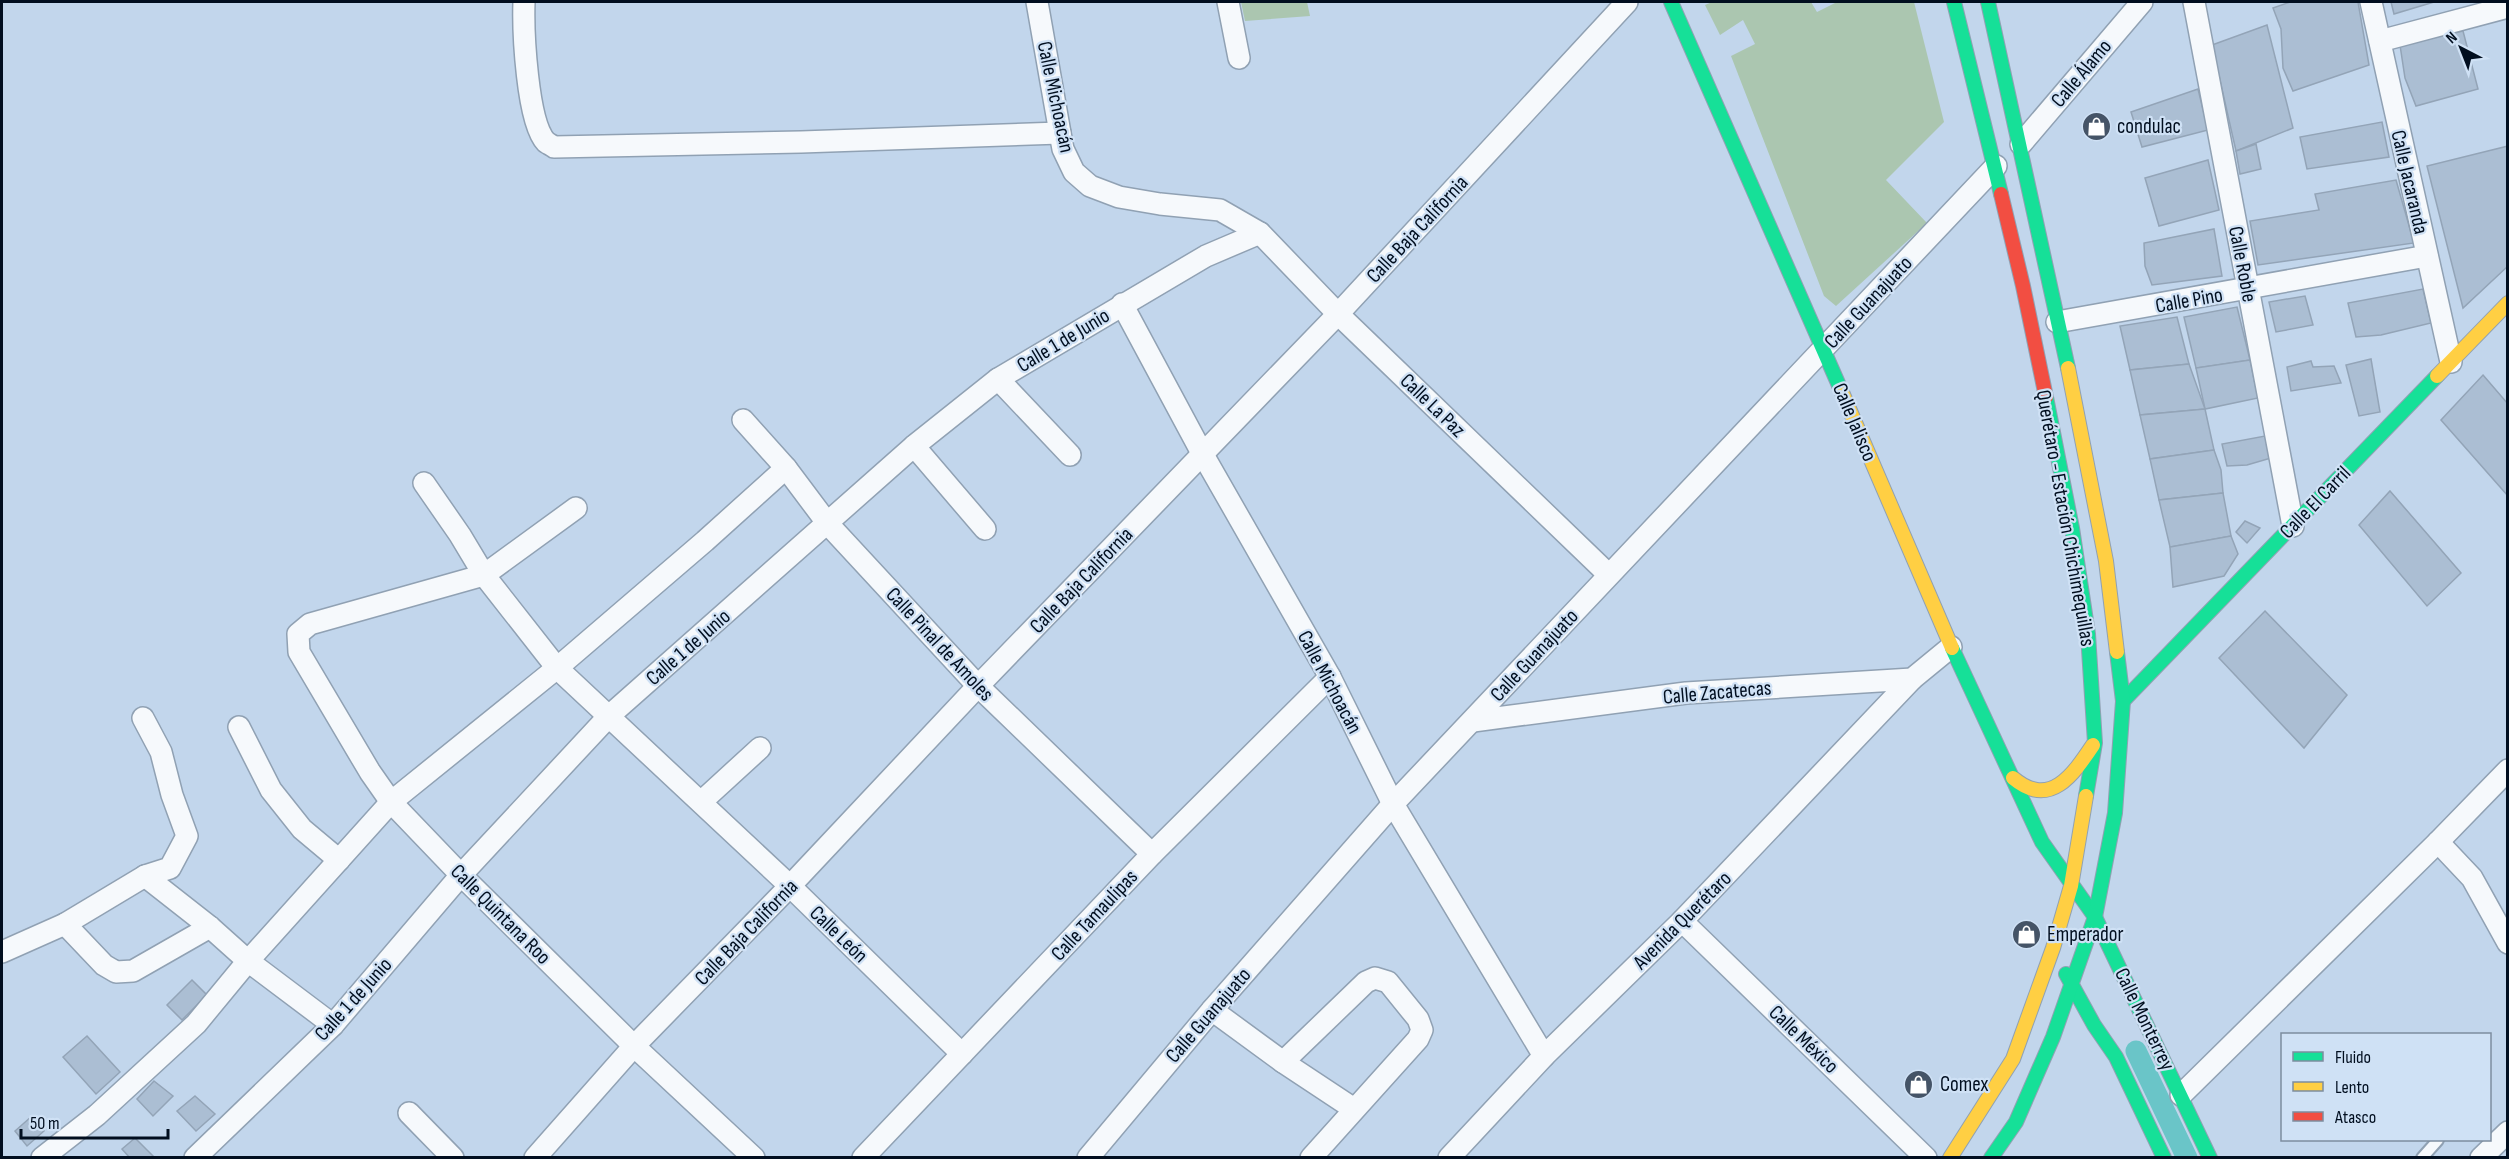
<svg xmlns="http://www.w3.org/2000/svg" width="2509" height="1159" font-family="'Sofia Sans Condensed',sans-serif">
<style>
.green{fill:#abc6b0}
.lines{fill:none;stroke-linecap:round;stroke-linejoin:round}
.canal{stroke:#6ac5c8;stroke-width:21}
.building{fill:#abbed3;stroke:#93a4b7;stroke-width:1.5}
.lane-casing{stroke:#90a1b3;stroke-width:14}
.street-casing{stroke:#90a1b3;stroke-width:24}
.fast-casing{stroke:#90a1b3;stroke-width:16}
.slow-casing{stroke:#90a1b3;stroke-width:16}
.jam-casing{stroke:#90a1b3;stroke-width:16}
.lane{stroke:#f6f9fc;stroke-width:10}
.street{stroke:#f6f9fc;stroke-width:21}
.fast{stroke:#16e098;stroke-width:14}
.slow{stroke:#ffcf43;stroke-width:14}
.jam{stroke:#f24e42;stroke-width:14}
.labels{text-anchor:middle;stroke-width:4.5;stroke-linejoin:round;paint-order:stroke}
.street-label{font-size:21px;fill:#010e1f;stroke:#cfe1f5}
.poi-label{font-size:21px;fill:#010e1f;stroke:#cfe1f5;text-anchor:start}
</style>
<rect width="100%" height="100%" fill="#c2d6ec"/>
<!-- green -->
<g class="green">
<polygon points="1241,2 1307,2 1310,16 1245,21"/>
<polygon points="1712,2 1811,2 1817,12 1837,2 1914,2 1944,122 1886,180 1927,223 1836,306 1824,296 1731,56 1755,44 1743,20 1720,35 1705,5"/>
</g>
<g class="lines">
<!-- canal -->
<polyline class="canal" points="2136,1051 2187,1158"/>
</g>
<!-- building -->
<g class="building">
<polygon points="2290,2 2358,2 2369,65 2293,91 2283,68 2281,29 2273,8"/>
<polygon points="2391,2 2434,2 2394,14"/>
<polygon points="2267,25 2293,128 2236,151 2212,45"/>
<polygon points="2463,31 2478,89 2416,106 2405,78 2400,45"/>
<polygon points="2198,89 2208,130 2142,147 2131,112"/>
<polygon points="2382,122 2389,157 2307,169 2300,137"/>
<polygon points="2256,144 2261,169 2240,174 2236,151"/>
<polygon points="2508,146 2508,266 2463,308 2427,166"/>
<polygon points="2208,160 2219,210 2159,226 2145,178"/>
<polygon points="2396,180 2414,243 2258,265 2250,221 2319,210 2315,194"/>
<polygon points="2214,229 2222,276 2152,285 2145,266 2144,243"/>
<polygon points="2423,289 2431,323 2381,335 2356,337 2348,303"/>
<polygon points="2305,296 2313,325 2276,332 2269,302"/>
<polygon points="2237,307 2250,360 2196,368 2184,317"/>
<polygon points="2177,317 2189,364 2130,370 2120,326"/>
<polygon points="2371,359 2380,412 2359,416 2346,365"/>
<polygon points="2250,360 2258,398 2205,409 2196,368"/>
<polygon points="2311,361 2313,367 2334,366 2341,383 2291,391 2287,367"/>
<polygon points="2189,364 2205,409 2140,415 2130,370"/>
<polygon points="2483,375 2508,404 2508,496 2441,420"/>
<polygon points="2205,409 2214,450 2150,459 2140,415"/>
<polygon points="2265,436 2271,458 2247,465 2227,466 2222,444"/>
<polygon points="2214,450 2221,470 2223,493 2159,500 2150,459"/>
<polygon points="2390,491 2461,573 2427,606 2359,525"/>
<polygon points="2223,493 2231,536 2170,547 2159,500"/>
<polygon points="2245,521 2260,528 2247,543 2236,532"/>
<polygon points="2231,536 2238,554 2224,576 2173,587 2170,547"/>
<polygon points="2265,611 2347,695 2304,748 2219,658"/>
<polygon points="192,980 207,995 182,1020 167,1005"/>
<polygon points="87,1036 120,1072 96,1094 63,1057"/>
<polygon points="154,1081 173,1096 153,1116 137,1099"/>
<polygon points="195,1096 215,1114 196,1131 177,1111"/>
<polygon points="32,1116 44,1131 27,1146 15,1131"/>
<polygon points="135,1138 155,1158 130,1158 122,1149"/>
</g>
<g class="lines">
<defs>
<polyline id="lane" points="2422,1158 2438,1140"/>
<g id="street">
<path d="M 524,2 C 523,31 527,122 546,142 C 547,143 553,146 554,147 L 801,142 L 1060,133"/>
<polyline points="1037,2 1060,133 1063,149 1074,172 1090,186 1119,197 1160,204 1220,210 1260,233 1338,314 1608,574"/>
<polyline points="1228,2 1239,58"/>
<polyline points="2194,2 2293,526"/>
<polyline points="2371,2 2451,362"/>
<polyline points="2380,41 2508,7"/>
<polyline points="2021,144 2142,2"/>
<polyline points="1122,304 1202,453 1330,677 1393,804 1544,1056"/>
<polyline points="2057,322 2427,256"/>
<polyline points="998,379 1070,455"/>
<polyline points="743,420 786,468 828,524 978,686 1152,854"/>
<polyline points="914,446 985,529"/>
<polyline points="424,483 460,535 484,575 557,668 790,886 962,1054"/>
<polyline points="576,508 484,575 310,624 298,634 299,652 370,772 391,802 461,875 634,1046 754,1158"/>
<polyline points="1473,721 1686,693 1912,679 1951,647"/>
<polyline points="239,727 271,790 302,829 339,860"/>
<polyline points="701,802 760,748"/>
<polyline points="2438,842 2472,878 2508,943"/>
<polyline points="145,876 210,927 248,961 333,1025"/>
<polyline points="1682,921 1926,1158"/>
<polyline points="65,924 104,965 116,972 133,971 210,927"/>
<polyline points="2,952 65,924 145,876 170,868 187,836 172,795 161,752 143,718"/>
<polyline points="1212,1010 1283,1062 1354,1109"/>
<polyline points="1283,1062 1366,982 1375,978 1388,982 1418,1019 1422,1030 1418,1039 1311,1158"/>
<polyline points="2181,1095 2438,842 2508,770"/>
<polyline points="409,1113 453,1158"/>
<polyline points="42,1158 97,1115 196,1024 248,961 391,802 557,668 705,541 786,468"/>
<polyline points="195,1158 333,1025 461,875 609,716 914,446 998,379 1206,256 1260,233"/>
<polyline points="535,1158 634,1046 790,886 978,686 1338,314 1627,2"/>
<polyline points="863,1158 1152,854 1330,677"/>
<polyline points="1088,1158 1212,1010 1393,804 1996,166"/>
<polyline points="1449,1158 1544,1056 1682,921 1912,679"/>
<polyline points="2481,1158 2508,1132"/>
</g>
<g id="fast">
<polyline points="1671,2 1841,390"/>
<polyline points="1954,2 2001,194"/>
<polyline points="1988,2 2068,368"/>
<polyline points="2046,397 2072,528 2088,634 2095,743 2086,796"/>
<polyline points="1952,648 2042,842 2095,917 2210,1158"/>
<polyline points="2123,701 2437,376"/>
<polyline points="2066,974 2094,1025 2116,1057 2164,1158"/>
<polyline points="1991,1158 2016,1122 2053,1037 2095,917 2115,813 2123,701 2117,652"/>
</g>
<g id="slow">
<polyline points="2068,368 2106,561 2117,652"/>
<polyline points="2437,376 2508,303"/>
<polyline points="1841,390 1952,648"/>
<path d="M 2013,778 C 2050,809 2073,775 2093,745"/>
<polyline points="1950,1158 2013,1059 2053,948 2071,886 2086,796"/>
</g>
<polyline id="jam" points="2001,194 2023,286 2046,397"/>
</defs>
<!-- lane casing -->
<use href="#lane" class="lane-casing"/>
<!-- street casing -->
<use href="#street" class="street-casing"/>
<!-- fast casing -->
<use href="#fast" class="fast-casing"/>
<!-- slow casing -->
<use href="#slow" class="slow-casing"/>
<!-- jam casing -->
<use href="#jam" class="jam-casing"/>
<!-- lane -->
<use href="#lane" class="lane"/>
<!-- street -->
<use href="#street" class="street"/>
<!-- fast -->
<use href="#fast" class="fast"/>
<!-- slow -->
<use href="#slow" class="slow"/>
<!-- jam -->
<use href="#jam" class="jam"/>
</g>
<!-- icons -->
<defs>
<symbol id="shop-disc" viewBox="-11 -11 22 22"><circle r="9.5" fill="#455467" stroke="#cfe1f5"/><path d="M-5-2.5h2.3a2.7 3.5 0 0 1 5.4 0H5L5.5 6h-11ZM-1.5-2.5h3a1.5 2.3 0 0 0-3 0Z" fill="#fff"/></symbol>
</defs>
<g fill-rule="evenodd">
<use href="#shop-disc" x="2080" y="110" width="33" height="33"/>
<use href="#shop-disc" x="2010" y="918" width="33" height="33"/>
<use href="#shop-disc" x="1902" y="1068" width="33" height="33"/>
</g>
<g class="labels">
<!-- street labels -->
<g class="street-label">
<text transform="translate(2081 73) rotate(-50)" y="7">Calle Álamo</text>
<text transform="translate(1056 97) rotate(78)" y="7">Calle Michoacán</text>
<text transform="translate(2410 182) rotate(77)" y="7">Calle Jacaranda</text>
<text transform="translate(1417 229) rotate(-47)" y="7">Calle Baja California</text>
<text transform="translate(2243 264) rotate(79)" y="7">Calle Roble</text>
<text transform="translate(2189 300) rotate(-10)" y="7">Calle Pino</text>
<text transform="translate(1868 302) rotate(-47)" y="7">Calle Guanajuato</text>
<text transform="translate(1063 340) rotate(-31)" y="7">Calle 1 de Junio</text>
<text transform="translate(1433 405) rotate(44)" y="7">Calle La Paz</text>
<text transform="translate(1855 422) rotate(67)" y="7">Calle Jalisco</text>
<text transform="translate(2315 502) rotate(-46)" y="7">Calle El Carril</text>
<text transform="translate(2066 518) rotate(80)" y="7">Querétaro - Estación Chichimequillas</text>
<text transform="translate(1081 580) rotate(-46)" y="7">Calle Baja California</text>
<text transform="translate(940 644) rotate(47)" y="7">Calle Pinal de Amoles</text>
<text transform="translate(688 647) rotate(-41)" y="7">Calle 1 de Junio</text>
<text transform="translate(1534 655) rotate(-47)" y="7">Calle Guanajuato</text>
<text transform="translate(1330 682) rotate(62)" y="7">Calle Michoacán</text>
<text transform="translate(1717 692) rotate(-5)" y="7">Calle Zacatecas</text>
<text transform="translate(501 914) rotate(45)" y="7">Calle Quintana Roo</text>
<text transform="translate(1094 915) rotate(-47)" y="7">Calle Tamaulipas</text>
<text transform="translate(1682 920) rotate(-45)" y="7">Avenida Querétaro</text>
<text transform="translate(746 932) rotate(-46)" y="7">Calle Baja California</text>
<text transform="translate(839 934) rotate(44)" y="7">Calle León</text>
<text transform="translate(353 999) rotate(-48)" y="7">Calle 1 de Junio</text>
<text transform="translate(1208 1015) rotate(-49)" y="7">Calle Guanajuato</text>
<text transform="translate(2145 1019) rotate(64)" y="7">Calle Monterrey</text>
<text transform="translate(1804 1039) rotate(44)" y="7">Calle México</text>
</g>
<!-- poi labels -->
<g class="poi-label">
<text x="2117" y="133">condulac</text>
<text x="2047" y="941">Emperador</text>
<text x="1940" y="1091">Comex</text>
</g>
</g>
<!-- border -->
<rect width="2509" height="1159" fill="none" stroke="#010e1f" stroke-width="6"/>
<!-- legend -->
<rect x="2281" y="1033" width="210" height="108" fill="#cfe1f5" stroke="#7d8d9f" stroke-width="1.5"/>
<rect x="2293" y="1052" width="30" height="9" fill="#16e098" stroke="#7d8d9f" stroke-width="1.5"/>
<text x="2335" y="1063" font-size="18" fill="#010e1f">Fluido</text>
<rect x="2293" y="1082" width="30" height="9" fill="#ffcf43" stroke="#7d8d9f" stroke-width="1.5"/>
<text x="2335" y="1093" font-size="18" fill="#010e1f">Lento</text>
<rect x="2293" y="1112" width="30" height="9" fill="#f24e42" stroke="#7d8d9f" stroke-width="1.5"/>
<text x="2335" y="1123" font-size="18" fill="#010e1f">Atasco</text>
<!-- north arrow -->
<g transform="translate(2461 48) rotate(318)" stroke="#cfe1f5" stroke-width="4.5" paint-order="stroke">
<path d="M0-4.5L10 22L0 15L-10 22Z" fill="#010e1f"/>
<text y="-9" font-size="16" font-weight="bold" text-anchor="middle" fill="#010e1f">N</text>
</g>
<!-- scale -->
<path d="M21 1129v9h147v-9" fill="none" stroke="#010e1f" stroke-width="3"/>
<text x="30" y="1129" font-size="18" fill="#010e1f" stroke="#cfe1f5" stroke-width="4.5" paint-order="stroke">50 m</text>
</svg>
